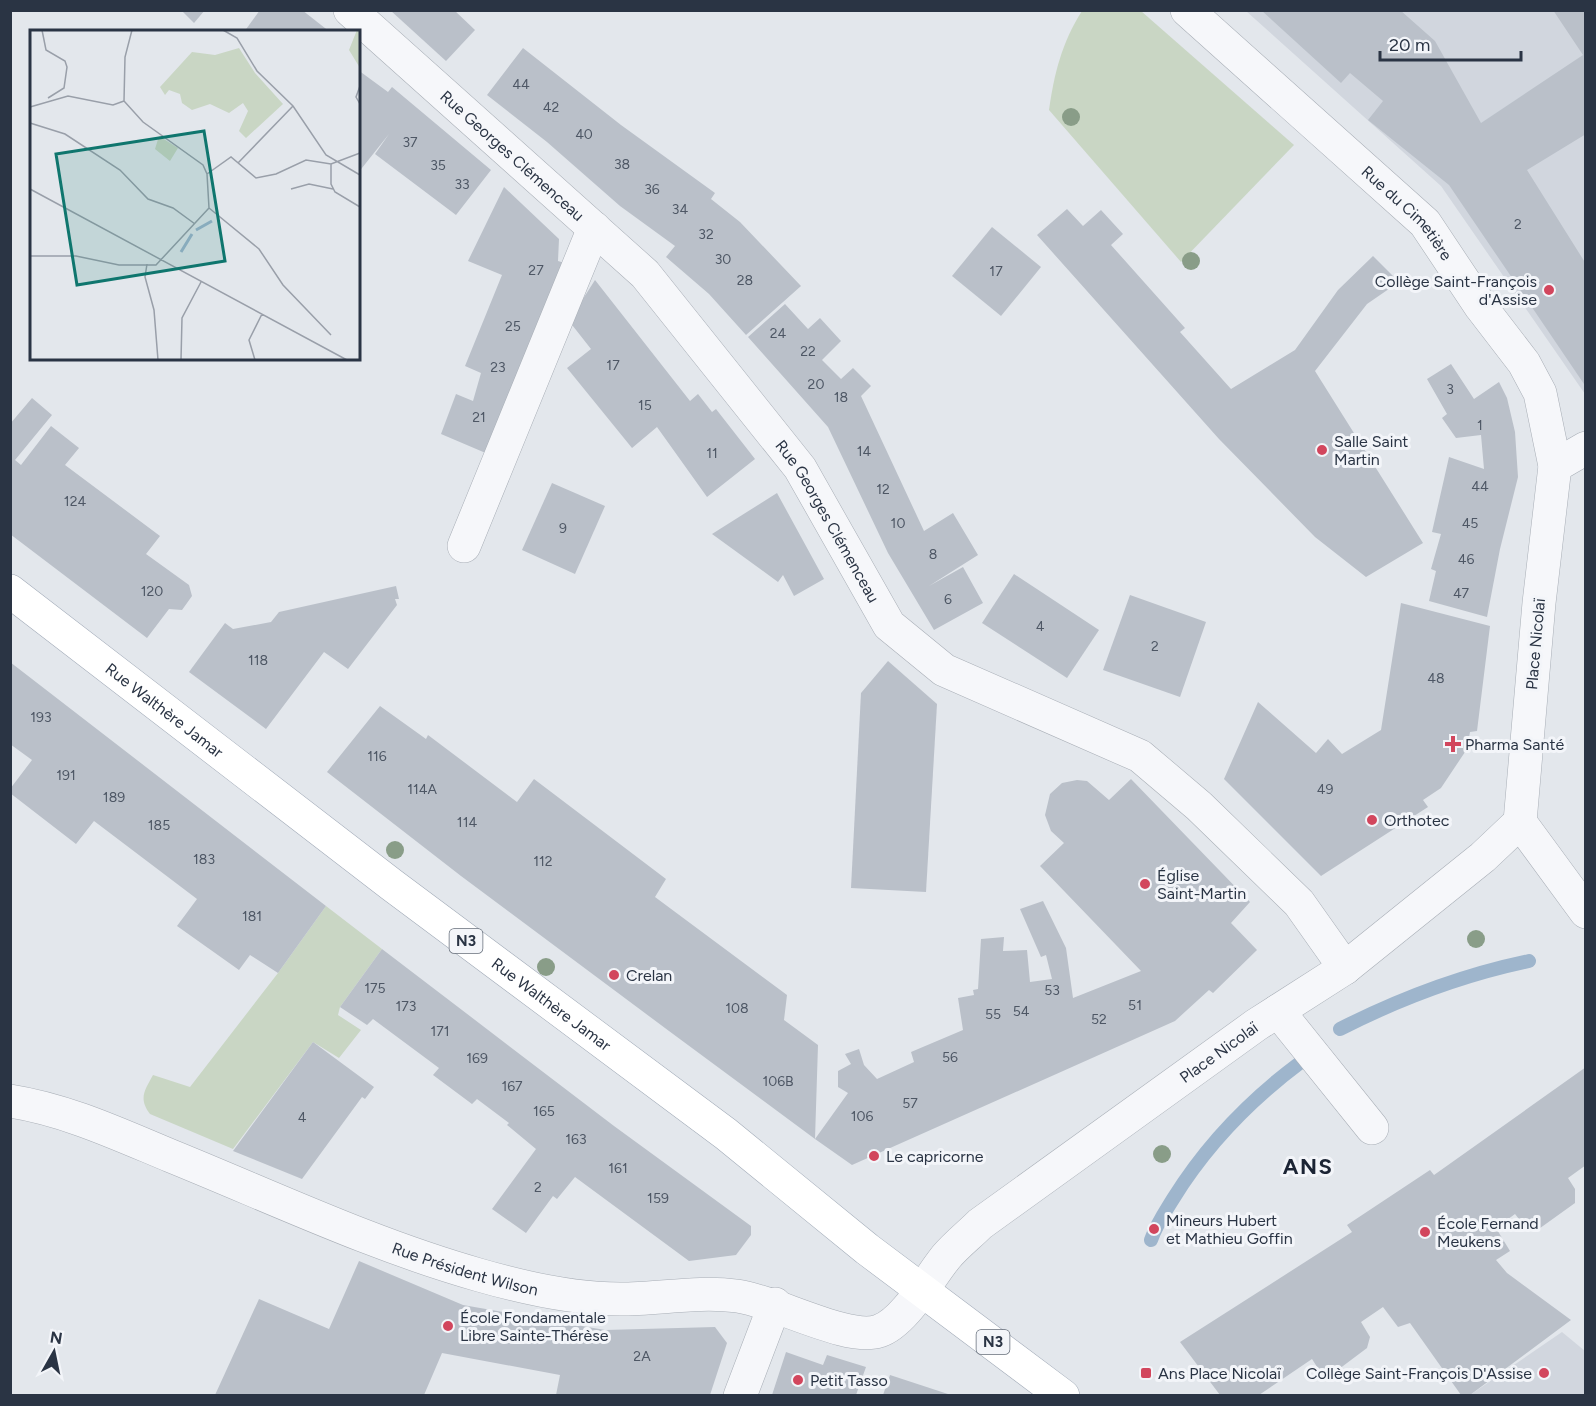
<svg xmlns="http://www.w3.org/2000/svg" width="1596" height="1406" font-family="Figtree,sans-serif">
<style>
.built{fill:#d1d6de}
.green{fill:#c9d6c4}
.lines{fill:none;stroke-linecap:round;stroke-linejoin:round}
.stream{stroke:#9eb5cc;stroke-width:14}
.building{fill:#bac0c9}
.minor-casing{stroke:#a8aeb6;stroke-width:34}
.major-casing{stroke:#a2abb8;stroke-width:34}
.minor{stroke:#f6f7fa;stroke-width:33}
.major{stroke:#fff;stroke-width:33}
.tree{fill:#899d88}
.poi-dot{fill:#d2465d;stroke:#f3f5f9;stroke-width:2}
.labels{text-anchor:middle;stroke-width:6;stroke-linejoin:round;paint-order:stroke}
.number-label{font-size:14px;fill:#4e5765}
.shield{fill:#f3f5f9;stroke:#666e7a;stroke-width:1.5}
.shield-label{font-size:15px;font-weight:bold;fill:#2a3444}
.street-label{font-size:16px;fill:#2a3444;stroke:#f3f5f9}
.poi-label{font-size:16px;fill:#2a3444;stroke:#f3f5f9;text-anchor:start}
.district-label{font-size:22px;font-weight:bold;letter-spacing:1.5px;fill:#1c2535;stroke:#f3f5f9}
.inset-river{fill:none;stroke:#9eb5cc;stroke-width:3}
.inset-road{fill:none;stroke:#999fa9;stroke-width:1.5}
.view{fill:#0f766e;fill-opacity:0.15;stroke:#0f766e;stroke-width:3}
.inset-edge{fill:none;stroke:#2a3444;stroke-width:3}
</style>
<rect width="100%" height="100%" fill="#e3e7ec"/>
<!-- built -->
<g class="built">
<polygon points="1246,11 1585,11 1585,394 1441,186"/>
<polygon points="1562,1332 1585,1351 1585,1395 1470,1395"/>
</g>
<!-- green -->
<g class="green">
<path d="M 1082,11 L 1141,11 L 1294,145 L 1181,262 L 1049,110 C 1054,74 1062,42 1082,11 Z"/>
<path d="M 326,906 L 382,949 L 340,1007 L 338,1015 L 361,1030 L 339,1058 L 313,1042 L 233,1149 L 150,1114 C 138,1098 145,1090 153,1075 L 190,1087 L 278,973 Z"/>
</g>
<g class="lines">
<!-- stream -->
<g class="stream">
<path d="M 1340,1029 C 1401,998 1462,975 1529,961"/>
<path d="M 1151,1240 C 1156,1225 1165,1212 1173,1199 C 1207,1144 1250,1100 1301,1062"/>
</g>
</g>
<!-- building -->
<g class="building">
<polygon points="181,10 205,10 194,23"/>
<polygon points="260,10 302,10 330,32 244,32"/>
<polygon points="390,10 454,10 475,30 446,61"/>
<polygon points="1261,10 1400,10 1435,41 1481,123 1583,55 1553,10 1586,10 1586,134 1527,170 1586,264 1586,387 1449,185 1368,120 1383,101 1350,73 1341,83"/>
<polygon points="523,48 621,125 715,193 711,199 740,222 801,286 746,335 709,294 666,257 675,246 620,206 547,142 487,95"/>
<polygon points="358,70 388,92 392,87 491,170 456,215 375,154 389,134 358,173"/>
<polygon points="504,187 559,239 558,261 571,265 495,457 441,434 456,394 473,401 481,373 465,366 502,275 468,261"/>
<polygon points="1067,209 1083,226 1101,210 1123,234 1111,245 1185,328 1180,332 1231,389 1295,350 1338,290 1373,256 1399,282 1367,304 1315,371 1423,543 1366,577 1315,537 1219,439 1037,235"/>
<polygon points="992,227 1041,267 1001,316 952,276"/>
<polygon points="595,280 690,401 698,394 712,412 716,409 755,459 707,497 657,427 632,448 567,368 591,349 569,321"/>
<polygon points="785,304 808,329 820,318 841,341 822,360 841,379 853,368 871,386 861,396 924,531 953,513 978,555 929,586 963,567 983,603 934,630 888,553 828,427 748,337"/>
<polygon points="1451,364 1474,399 1499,382 1507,398 1515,432 1518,477 1500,549 1487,617 1429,601 1436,571 1431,569 1441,534 1432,532 1449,457 1484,469 1481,435 1456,438 1442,418 1447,414 1427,379"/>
<polygon points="32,398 52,415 15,460 21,465 51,426 79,448 65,465 160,536 146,554 189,585 192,596 182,610 169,609 147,638 10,534 10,424"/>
<polygon points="552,483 605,506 575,574 522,550"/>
<polygon points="777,493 824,579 794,596 783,575 778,582 712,534"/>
<polygon points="1014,574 1099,630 1067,678 982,623"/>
<polygon points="396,586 399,599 395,599 397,605 348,669 324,652 266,729 189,672 225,623 233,629 271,622 279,612"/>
<polygon points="1130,595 1206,622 1180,697 1103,670"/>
<polygon points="1401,603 1490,626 1477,731 1470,732 1467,749 1441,788 1423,800 1428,807 1321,876 1224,779 1258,702 1316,753 1328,739 1342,754 1381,730"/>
<polygon points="888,661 937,704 926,892 851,888 861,693"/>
<polygon points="10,662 326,906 278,973 250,955 239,970 177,926 197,899 94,821 76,844 10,793 10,789 32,760 10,744"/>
<polygon points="380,706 426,739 428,735 517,802 534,779 666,879 655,897 787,995 784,1020 818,1045 815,1139 848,1093 838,1087 838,1071 851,1064 845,1054 859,1049 864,1065 877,1079 914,1062 911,1052 963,1030 958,998 974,995 973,990 978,989 981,939 1004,937 1003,951 1027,950 1030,982 1052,979 1046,955 1041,957 1020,909 1043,901 1066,948 1073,998 1141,971 1040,866 1064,843 1051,831 1045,815 1050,794 1062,783 1077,780 1087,781 1109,800 1131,779 1250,902 1231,923 1257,950 1213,993 1209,990 1175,1021 852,1165 815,1139 669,1031 461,876 327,772"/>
<polygon points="382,949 614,1126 751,1226 751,1235 736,1255 689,1261 575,1177 557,1199 553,1196 526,1233 492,1209 536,1149 507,1125 509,1123 477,1099 472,1104 433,1075 439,1068 373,1019 367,1025 340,1007"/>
<polygon points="313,1042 374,1087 365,1099 362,1097 302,1179 233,1151"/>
<polygon points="1586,1067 1586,1165 1568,1178 1575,1189 1575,1203 1536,1231 1526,1228 1515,1214 1496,1228 1510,1251 1496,1260 1507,1273 1571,1320 1470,1395 1461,1395 1410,1323 1398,1327 1383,1307 1361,1322 1370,1337 1367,1348 1335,1372 1321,1373 1312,1359 1259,1395 1220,1395 1180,1342 1352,1232 1347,1225 1430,1170 1434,1175"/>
<polygon points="359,1261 463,1305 605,1330 715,1327 727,1343 710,1395 556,1395 560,1375 442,1353 424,1395 215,1395 259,1299 329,1329"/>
<polygon points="786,1352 823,1365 827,1355 866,1367 856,1395 772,1395"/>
<polygon points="890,1375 951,1395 883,1395"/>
</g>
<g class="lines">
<defs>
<g id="minor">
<path id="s1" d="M 350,10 L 645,274 L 800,468 L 889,625 L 944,670 L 1140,756 L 1199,806 L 1299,903 L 1345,968"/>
<path id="s2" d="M 1187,10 L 1425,223 L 1481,307 L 1524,363 L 1540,393 L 1555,466 L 1539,603 L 1520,822 L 1586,912"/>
<polyline points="1555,466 1586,448"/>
<polyline points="464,546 594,228"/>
<polyline points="1278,1011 1372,1128"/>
<path id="s3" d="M 10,1101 C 67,1110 118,1134 171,1156 C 272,1197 373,1245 479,1275 C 524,1288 573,1299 620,1299 C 659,1299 698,1291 737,1296 C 775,1301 848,1342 879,1331 C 904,1323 929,1278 946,1257 C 956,1245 969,1235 980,1224 L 1256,1025 L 1345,968 L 1483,857 L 1520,822"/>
<polyline points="740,1396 775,1304"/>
</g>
<g id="major">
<path id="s4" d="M 10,591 L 392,885 L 726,1134 L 867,1249 L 1063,1396"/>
</g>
</defs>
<!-- minor casing -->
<use href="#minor" class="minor-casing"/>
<!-- major casing -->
<use href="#major" class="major-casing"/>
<!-- minor -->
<use href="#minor" class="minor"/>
<!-- major -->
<use href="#major" class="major"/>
</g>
<!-- trees -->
<g class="tree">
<circle cx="1071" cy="117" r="9"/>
<circle cx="1191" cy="261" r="9"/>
<circle cx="395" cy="850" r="9"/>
<circle cx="1476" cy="939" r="9"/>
<circle cx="546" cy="967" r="9"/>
<circle cx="1162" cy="1154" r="9"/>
</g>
<!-- markers -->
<g class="poi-dot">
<circle cx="1549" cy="290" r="6"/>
<circle cx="1322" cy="450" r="6"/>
<path d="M1450 735h6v6h6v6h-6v6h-6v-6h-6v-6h6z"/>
<circle cx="1372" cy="820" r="6"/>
<circle cx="1145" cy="884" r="6"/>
<circle cx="614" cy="975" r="6"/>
<circle cx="874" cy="1156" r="6"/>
<circle cx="1154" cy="1229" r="6"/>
<circle cx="1425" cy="1232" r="6"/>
<circle cx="448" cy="1326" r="6"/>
<rect x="1140" y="1367" width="12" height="12" rx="3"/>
<circle cx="1544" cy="1373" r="6"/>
<circle cx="798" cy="1380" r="6"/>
</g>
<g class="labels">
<!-- number labels -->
<g class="number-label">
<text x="521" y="89">44</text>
<text x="551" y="112">42</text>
<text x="584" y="139">40</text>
<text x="410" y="147">37</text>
<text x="622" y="169">38</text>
<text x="438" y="170">35</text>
<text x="462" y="189">33</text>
<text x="652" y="194">36</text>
<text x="680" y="214">34</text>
<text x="1518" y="229">2</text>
<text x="706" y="239">32</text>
<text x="723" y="264">30</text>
<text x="536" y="275">27</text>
<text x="996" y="276">17</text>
<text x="745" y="285">28</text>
<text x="513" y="331">25</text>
<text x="778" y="338">24</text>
<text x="808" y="356">22</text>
<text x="613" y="370">17</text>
<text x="498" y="372">23</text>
<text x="816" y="389">20</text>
<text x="1450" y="394">3</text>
<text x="841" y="402">18</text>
<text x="645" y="410">15</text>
<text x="479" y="422">21</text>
<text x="1480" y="430">1</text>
<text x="864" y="456">14</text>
<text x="712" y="458">11</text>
<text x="1480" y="491">44</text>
<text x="883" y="494">12</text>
<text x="75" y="506">124</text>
<text x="898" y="528">10</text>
<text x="1470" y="528">45</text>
<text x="563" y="533">9</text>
<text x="933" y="559">8</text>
<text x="1466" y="564">46</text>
<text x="152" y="596">120</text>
<text x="1461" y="598">47</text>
<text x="948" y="604">6</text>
<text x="1040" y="631">4</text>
<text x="1155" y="651">2</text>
<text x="258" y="665">118</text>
<text x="1436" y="683">48</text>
<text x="41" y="722">193</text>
<text x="377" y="761">116</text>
<text x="66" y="780">191</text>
<text x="422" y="794">114A</text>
<text x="1325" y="794">49</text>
<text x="114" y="802">189</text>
<text x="467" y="827">114</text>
<text x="159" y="830">185</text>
<text x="204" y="864">183</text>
<text x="543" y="866">112</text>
<text x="252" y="921">181</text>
<text x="375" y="993">175</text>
<text x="1052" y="995">53</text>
<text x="1135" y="1010">51</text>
<text x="406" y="1011">173</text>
<text x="737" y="1013">108</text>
<text x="1021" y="1016">54</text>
<text x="993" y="1019">55</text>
<text x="1099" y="1024">52</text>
<text x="440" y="1036">171</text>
<text x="950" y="1062">56</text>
<text x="477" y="1063">169</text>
<text x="778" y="1086">106B</text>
<text x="512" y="1091">167</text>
<text x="910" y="1108">57</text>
<text x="544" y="1116">165</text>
<text x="862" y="1121">106</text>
<text x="302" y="1122">4</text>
<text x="576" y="1144">163</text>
<text x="618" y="1173">161</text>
<text x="538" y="1192">2</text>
<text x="658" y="1203">159</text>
<text x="642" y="1361">2A</text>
</g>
<!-- shield labels -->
<g class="shield">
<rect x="449.5" y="929" width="33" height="24" rx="4.5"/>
<rect x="976.5" y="1330" width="33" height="24" rx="4.5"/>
</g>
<g class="shield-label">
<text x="466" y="946">N3</text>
<text x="993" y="1347">N3</text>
</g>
<!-- street labels -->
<g class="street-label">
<text dy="6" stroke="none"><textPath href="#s1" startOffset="218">Rue Georges Clémenceau</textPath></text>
<text dy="6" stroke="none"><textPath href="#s2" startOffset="300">Rue du Cimetière</textPath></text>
<text dy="6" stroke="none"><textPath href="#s1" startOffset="704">Rue Georges Clémenceau</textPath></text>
<text transform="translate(1535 644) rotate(-85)" y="6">Place Nicolaï</text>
<text dy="6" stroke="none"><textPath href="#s4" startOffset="195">Rue Walthère Jamar</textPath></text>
<text dy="6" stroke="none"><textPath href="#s4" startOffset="681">Rue Walthère Jamar</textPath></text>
<text dy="6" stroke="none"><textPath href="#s3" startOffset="1352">Place Nicolaï</textPath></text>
<text dy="6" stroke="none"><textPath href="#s3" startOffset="486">Rue Président Wilson</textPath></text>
</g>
<!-- poi labels -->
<g class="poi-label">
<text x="1537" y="287" text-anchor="end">Collège Saint-François<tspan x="1537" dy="18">d'Assise</tspan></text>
<text x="1334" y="447">Salle Saint<tspan x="1334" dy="18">Martin</tspan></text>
<text x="1465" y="750">Pharma Santé</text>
<text x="1384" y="826">Orthotec</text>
<text x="1157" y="881">Église<tspan x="1157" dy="18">Saint-Martin</tspan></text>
<text x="626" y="981">Crelan</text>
<text x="886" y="1162">Le capricorne</text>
<text x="1166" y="1226">Mineurs Hubert<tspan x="1166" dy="18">et Mathieu Goffin</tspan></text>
<text x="1437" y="1229">École Fernand<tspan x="1437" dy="18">Meukens</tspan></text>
<text x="460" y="1323">École Fondamentale<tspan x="460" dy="18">Libre Sainte-Thérèse</tspan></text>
<text x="1158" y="1379">Ans Place Nicolaï</text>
<text x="1532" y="1379" text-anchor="end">Collège Saint-François D'Assise</text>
<text x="810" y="1386">Petit Tasso</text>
</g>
<!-- district labels -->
<g class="district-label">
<text x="1308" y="1174">ANS</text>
</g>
</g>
<!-- overview -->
<g transform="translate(30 30)">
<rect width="330" height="330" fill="#e3e7ec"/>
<path d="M 327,0 L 330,0 L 330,38 L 319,20 ZM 209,18 L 225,43 L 253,74 L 216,108 L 209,101 L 218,81 L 213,73 L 199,83 L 180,74 L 162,80 L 152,73 L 150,64 L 139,60 L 135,65 L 130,57 L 162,22 L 185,25 ZM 129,106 L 148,118 L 140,131 L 125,119 Z" fill="#c9d6c4"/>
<path class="inset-river" d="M 166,200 L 182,191M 151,222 L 162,204"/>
<path class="inset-road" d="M 12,0 L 16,20 L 35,31 L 37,37 L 34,58 L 18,68M 102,0 L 95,27 L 94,71 L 113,92 L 173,135 L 177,144 L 179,178 L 229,219 L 253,255 L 301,305M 193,0 L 207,8 L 227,41 L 263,76 L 296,125 L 330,145M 330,56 L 326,67 L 330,74M 0,77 L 38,66 L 83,75 L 94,71M 0,93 L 35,104 L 90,140 L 118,169 L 143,178 L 165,194M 208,133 L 263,76M 301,134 L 301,154 L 305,162 L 330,177M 177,144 L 201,127 L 226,148 L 246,144 L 276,130 L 301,134 L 330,123M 0,159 L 317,330M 261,159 L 279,154 L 303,159M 0,226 L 46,226 L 89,235 L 126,235 L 179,178M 117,234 L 115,247 L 124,280 L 128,330M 151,330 L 152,288 L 171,252M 225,330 L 219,310 L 232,284"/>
<path class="view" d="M 174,101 L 195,231 L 47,255 L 26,124 Z"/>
<rect width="330" height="330" class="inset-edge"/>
</g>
<!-- border -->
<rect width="1596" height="1406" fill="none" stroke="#2a3444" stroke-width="24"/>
<!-- north arrow -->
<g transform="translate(54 1352) rotate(9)" stroke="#f3f5f9" stroke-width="4.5" paint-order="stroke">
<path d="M0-4.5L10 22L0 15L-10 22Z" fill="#2a3444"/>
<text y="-9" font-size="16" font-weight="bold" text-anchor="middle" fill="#2a3444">N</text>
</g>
<!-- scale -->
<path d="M1380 51v9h141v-9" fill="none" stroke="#2a3444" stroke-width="3"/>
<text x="1389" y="51" font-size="18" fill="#2a3444" stroke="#f3f5f9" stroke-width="4.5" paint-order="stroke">20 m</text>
</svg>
